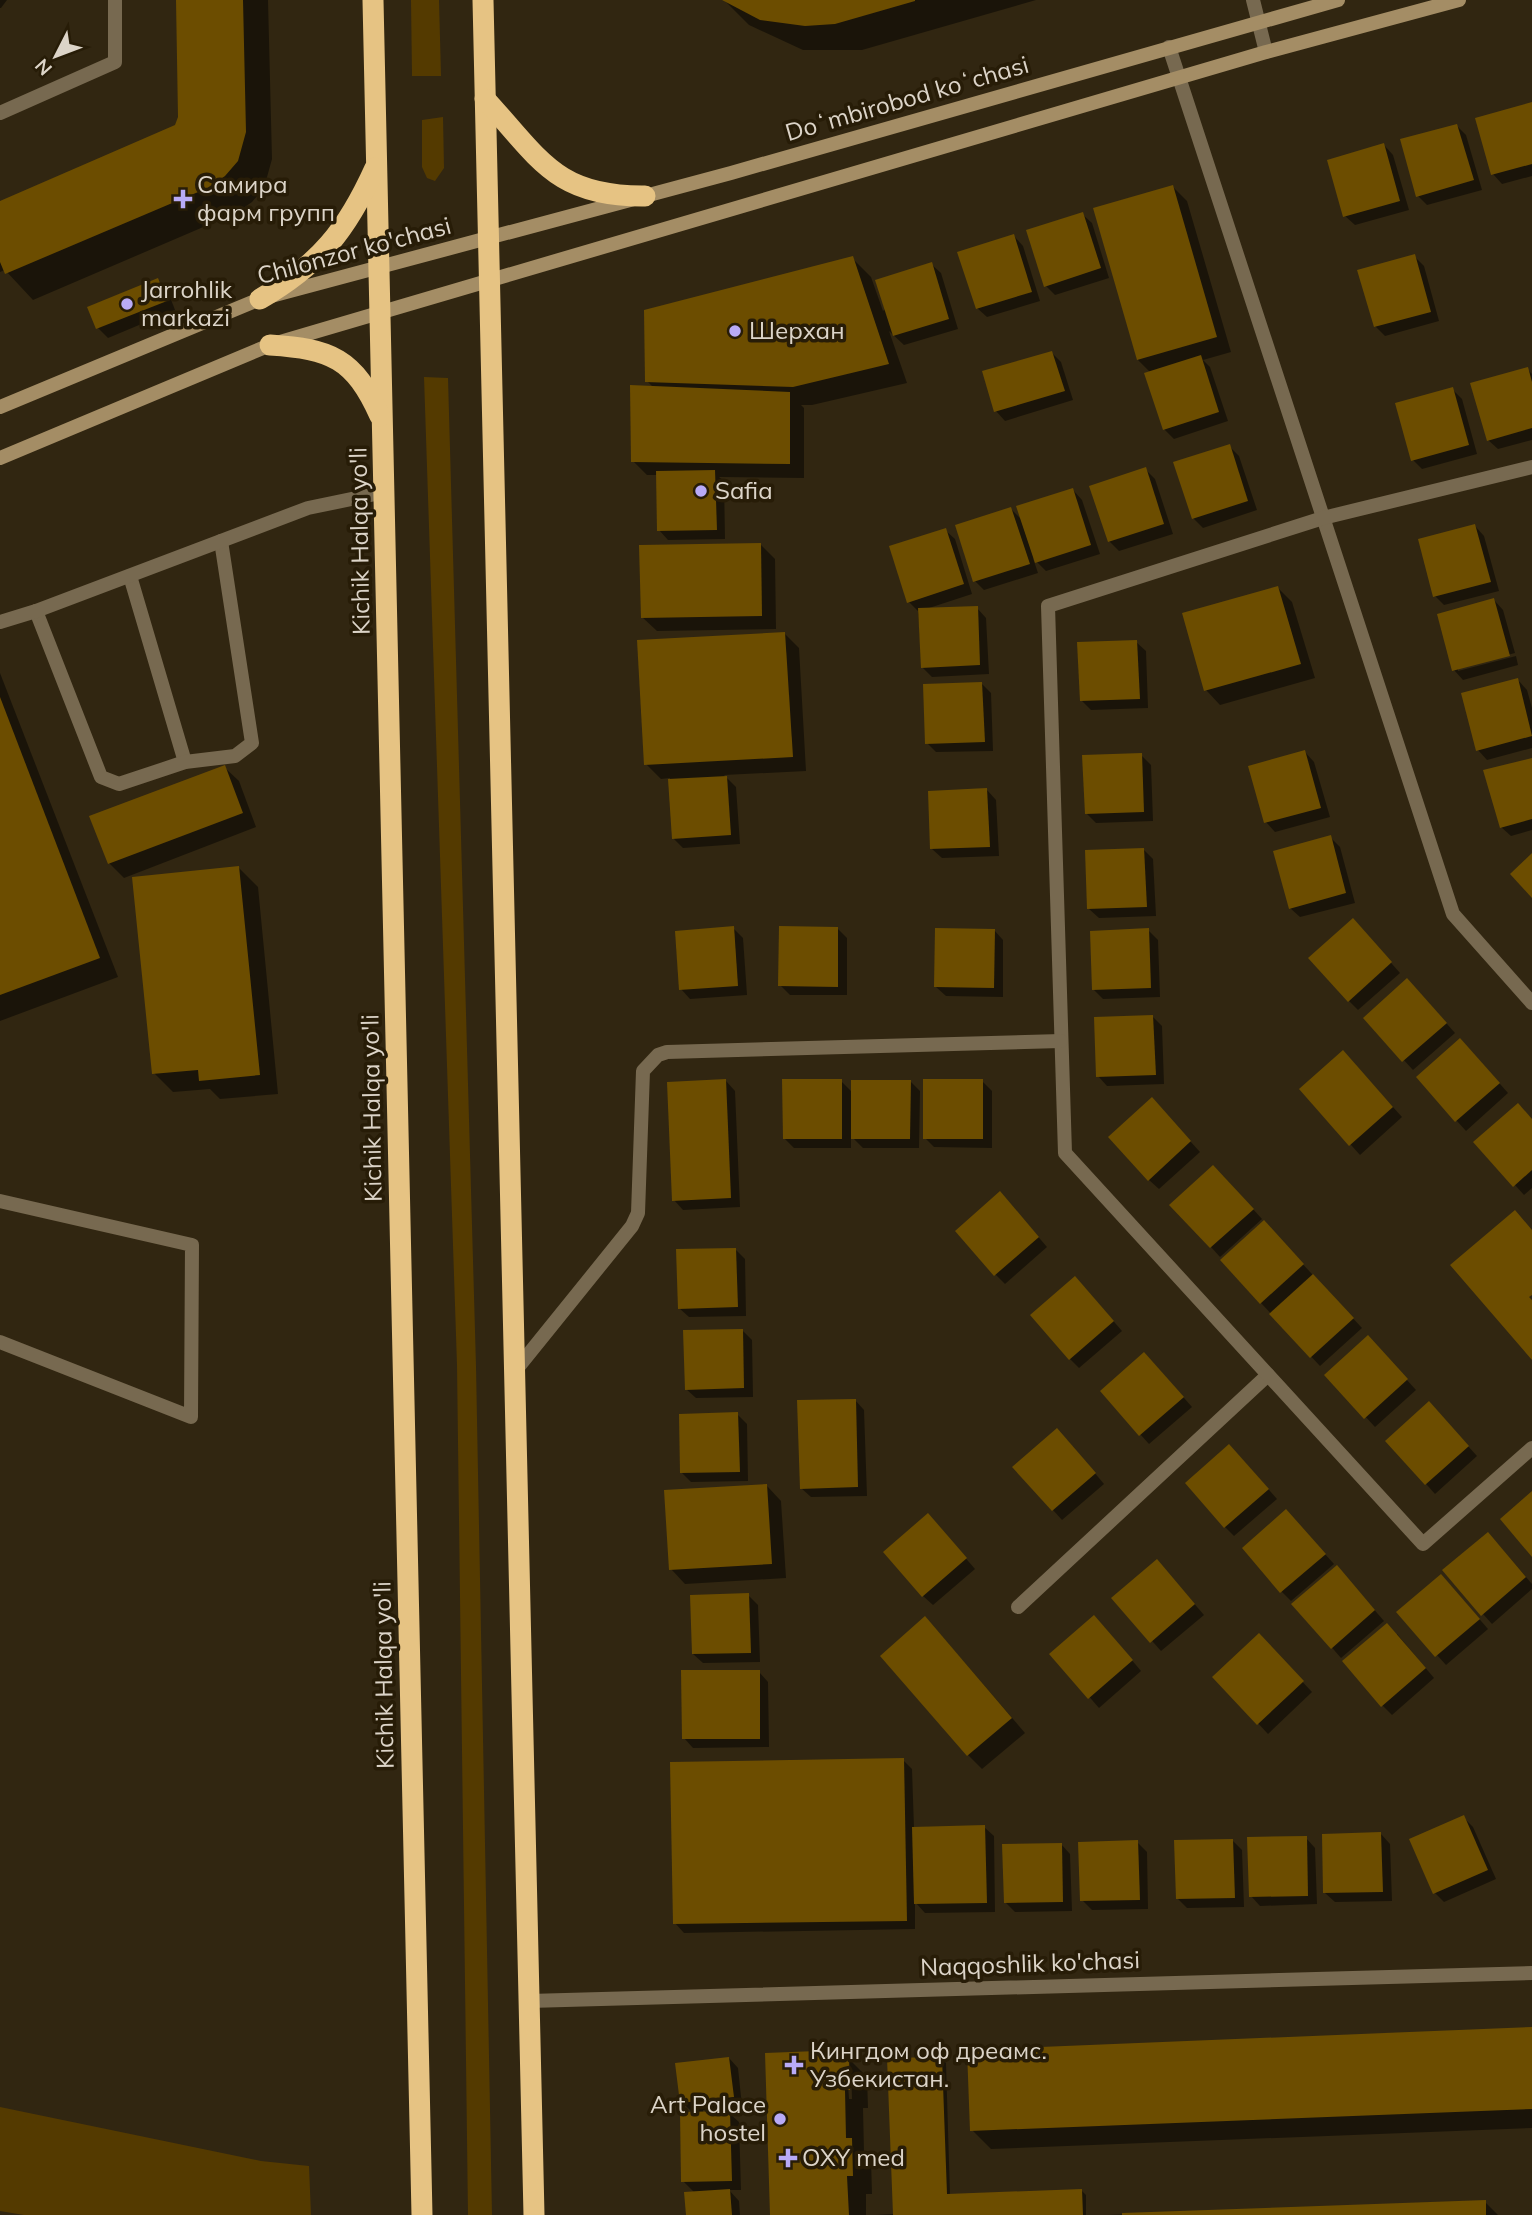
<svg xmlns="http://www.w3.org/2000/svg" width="1532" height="2215" font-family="Mulish,sans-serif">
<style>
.green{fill:#543a00}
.shadow{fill:#0007;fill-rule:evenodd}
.building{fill:#6c4d00}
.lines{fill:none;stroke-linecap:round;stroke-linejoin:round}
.lane{stroke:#776950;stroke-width:14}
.street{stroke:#776950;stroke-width:14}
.secondary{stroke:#a48d65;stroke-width:14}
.highway{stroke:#e6c383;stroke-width:21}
.poi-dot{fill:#b9abf7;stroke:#271c07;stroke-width:2.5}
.labels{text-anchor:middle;stroke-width:7;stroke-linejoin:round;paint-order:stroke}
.street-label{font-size:24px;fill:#dcd4c8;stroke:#271c07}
.poi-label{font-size:24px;fill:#dcd4c8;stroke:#271c07;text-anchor:start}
</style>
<rect width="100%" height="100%" fill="#312611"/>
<!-- green -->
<g class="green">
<polygon points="411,0 439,0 441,76 412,76"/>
<polygon points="443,117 444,168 435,181 427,178 422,167 422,120"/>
<polygon points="424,377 448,378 476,1366 492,2215 468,2215 457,1365"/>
<polygon points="0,2107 261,2161 309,2166 311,2215 24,2215 0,2211"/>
</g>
<!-- shadow -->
<g class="shadow">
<polygon points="0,0 7,0 1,8 0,8"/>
<polygon points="177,0 268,0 272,159 264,188 252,202 236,213 33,300 5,270 0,272 0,203 176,126 180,117"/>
<polygon points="724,0 1036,0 862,50 803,50 749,25"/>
<polygon points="1532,105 1532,176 1502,184 1493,174"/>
<polygon points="1457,126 1466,135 1482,190 1427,205 1418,196"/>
<polygon points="1384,145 1393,155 1409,210 1355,225 1345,216"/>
<polygon points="1173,187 1187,201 1231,352 1203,360 1210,367 1228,421 1174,439 1164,429 1151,373 1138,360"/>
<polygon points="1082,214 1092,223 1109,278 1055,295 1046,286"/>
<polygon points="1014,236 1023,246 1040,301 987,317 977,308"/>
<polygon points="1414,256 1424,266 1439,321 1385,336 1375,326"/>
<polygon points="852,258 871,277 883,311 931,264 941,273 958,329 904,345 889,331 907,383 812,405 801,405 804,408 804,478 719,477 724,481 725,539 668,540 659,530 658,475 647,475 633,461 654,388 647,381"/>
<polygon points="157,280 167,289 175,310 108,338 98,328 89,308"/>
<polygon points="1052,353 1061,362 1073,400 1005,421 996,411"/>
<polygon points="1527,369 1532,374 1532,440 1498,449 1488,440"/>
<polygon points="1452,389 1462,399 1477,454 1422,469 1413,460"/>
<polygon points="1229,446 1239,456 1257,510 1203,528 1193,518"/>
<polygon points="1145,469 1155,479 1173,534 1119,551 1109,541"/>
<polygon points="1073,490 1082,500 1100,554 1046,571 1033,558 1038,573 984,590 975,581 1011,509 1023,521"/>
<polygon points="1475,526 1484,536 1499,591 1444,605 1435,596"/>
<polygon points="945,530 955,539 972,594 926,609 977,608 986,618 989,674 932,677 922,667 918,611 909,602"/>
<polygon points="760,544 775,559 776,629 657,631 642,617"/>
<polygon points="1278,588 1292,602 1315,678 1220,705 1206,690 1184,615"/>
<polygon points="1494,600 1503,610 1515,653 1458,668 1458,671 1516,656 1518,665 1463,680 1454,670"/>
<polygon points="785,634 799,648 806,771 724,775 736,787 740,844 683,848 673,838 670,778 661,779 646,764"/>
<polygon points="1136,642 1146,651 1148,708 1091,710 1082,701"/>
<polygon points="0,673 118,977 0,1021"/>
<polygon points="1518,680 1527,690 1532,708 1532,748 1487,760 1478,750"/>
<polygon points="982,684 991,693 993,751 936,752 927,743"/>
<polygon points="1305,752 1314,762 1330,817 1275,832 1266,822"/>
<polygon points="1141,755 1151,765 1153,821 1096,823 1087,814"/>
<polygon points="1532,759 1532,830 1511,836 1501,827"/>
<polygon points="224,767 239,781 256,827 124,878 109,863"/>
<polygon points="987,790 996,800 999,856 942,858 932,849"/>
<polygon points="1330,837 1340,847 1355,903 1300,917 1290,908"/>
<polygon points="1144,850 1153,859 1156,916 1099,918 1089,909"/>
<polygon points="239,868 258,887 278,1094 220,1099 210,1089 173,1092 154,1073"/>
<polygon points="733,928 743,938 747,995 690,999 681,989"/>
<polygon points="838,929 847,938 847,995 790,995 780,985"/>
<polygon points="994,930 1003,940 1003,997 946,996 936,987"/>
<polygon points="1148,930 1158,940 1160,997 1103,999 1094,990"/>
<polygon points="1362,930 1400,973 1358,1010 1349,1001"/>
<polygon points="1417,990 1455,1033 1413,1070 1365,1018"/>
<polygon points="1153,1017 1162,1026 1164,1084 1107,1086 1098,1076"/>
<polygon points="1470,1050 1508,1093 1466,1131 1418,1078"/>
<polygon points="1352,1062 1402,1117 1360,1155 1301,1089"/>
<polygon points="726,1081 735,1091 740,1207 683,1210 674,1200"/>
<polygon points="841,1081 853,1093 910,1081 920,1091 919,1148 863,1148 851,1136 851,1148 794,1148 784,1138"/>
<polygon points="982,1081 992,1091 992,1148 934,1147 925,1138"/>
<polygon points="1161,1109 1200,1152 1159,1189 1149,1180"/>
<polygon points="1532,1120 1532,1188 1524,1195 1476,1142"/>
<polygon points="1223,1176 1262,1219 1220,1257 1211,1247"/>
<polygon points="1009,1203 1047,1247 1005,1284 995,1274"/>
<polygon points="1273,1232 1362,1328 1320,1366 1261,1303"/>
<polygon points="735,1249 745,1259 746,1316 689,1317 679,1308"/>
<polygon points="1084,1287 1122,1331 1079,1368 1070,1359"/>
<polygon points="742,1330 752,1340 753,1397 696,1398 686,1389"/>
<polygon points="1377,1347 1416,1390 1375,1427 1327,1375"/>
<polygon points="1154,1364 1192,1407 1149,1444 1140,1434"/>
<polygon points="855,1400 864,1410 867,1496 811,1497 801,1488"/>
<polygon points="1438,1413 1477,1456 1435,1494 1388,1441"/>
<polygon points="737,1414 747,1424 748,1481 691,1482 682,1473"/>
<polygon points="1067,1440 1104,1484 1062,1520 1053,1510"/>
<polygon points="1239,1456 1277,1499 1234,1536 1225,1527"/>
<polygon points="767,1486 781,1501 786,1578 685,1584 671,1569"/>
<polygon points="1295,1521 1334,1564 1291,1601 1282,1592"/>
<polygon points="937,1525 975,1569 933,1605 923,1596"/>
<polygon points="1497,1543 1532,1584 1532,1589 1492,1624 1483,1614"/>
<polygon points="1166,1571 1204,1615 1161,1651 1114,1598"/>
<polygon points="1346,1577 1384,1621 1341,1658 1294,1604"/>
<polygon points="1450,1585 1488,1629 1446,1665 1398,1612"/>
<polygon points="748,1595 758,1605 760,1662 703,1663 693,1654"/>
<polygon points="1104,1627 1141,1671 1099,1708 1052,1654"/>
<polygon points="939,1633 1025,1733 982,1769 968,1755"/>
<polygon points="1397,1634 1434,1678 1392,1715 1382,1705"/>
<polygon points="1268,1645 1312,1692 1268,1734 1215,1677"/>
<polygon points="759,1672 768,1682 769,1747 693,1748 684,1738"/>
<polygon points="903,1760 912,1769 914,1828 984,1827 994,1836 995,1912 925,1913 915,1902 915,1929 684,1933 675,1923"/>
<polygon points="1463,1817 1473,1827 1496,1879 1444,1902 1435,1893"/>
<polygon points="1381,1834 1390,1844 1392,1901 1335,1902 1325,1893"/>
<polygon points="1306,1838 1315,1848 1317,1904 1260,1906 1251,1896"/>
<polygon points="1233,1841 1242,1850 1244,1907 1187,1908 1178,1899"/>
<polygon points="1137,1842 1147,1852 1148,1909 1092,1910 1082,1900"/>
<polygon points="1061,1844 1070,1854 1072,1911 1015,1912 1005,1902"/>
<polygon points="1532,2029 1532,2128 991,2149 972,2130"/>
<path d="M 842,2052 L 867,2077 L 868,2108 L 863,2108 L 864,2152 L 871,2159 L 872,2194 L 866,2194 L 866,2215 L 772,2215 ZM 847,2069 L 851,2069 L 852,2099 L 849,2099 Z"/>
<polygon points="729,2058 738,2068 742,2106 703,2110 703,2113 729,2113 739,2122 741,2190 729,2190 739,2201 740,2215 688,2215 695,2193 683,2181 693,2113 682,2102"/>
<polygon points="941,2058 946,2063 950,2195 1081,2190 1086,2195 1086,2215 876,2215 895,2214"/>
<polygon points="1485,2202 1498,2215 1108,2215"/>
</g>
<!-- building -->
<g class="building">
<polygon points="176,0 243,0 246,132 238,161 225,176 210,187 5,274 0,262 0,201 175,125 178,117"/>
<polygon points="722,0 915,0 915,1 835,24 805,26 760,20"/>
<polygon points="1532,102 1532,164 1491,175 1475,118"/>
<polygon points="1457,124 1474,180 1416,197 1400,139"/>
<polygon points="1384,143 1400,201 1343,217 1327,160"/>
<polygon points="1173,185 1217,337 1137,360 1093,208"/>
<polygon points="1083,212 1101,268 1044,287 1026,230"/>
<polygon points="1014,234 1032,292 976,309 957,252"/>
<polygon points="1415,254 1431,312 1374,327 1357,270"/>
<polygon points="853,256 889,364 793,387 645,382 644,310"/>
<polygon points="932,262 949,319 893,336 875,280"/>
<polygon points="158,278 167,301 96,329 87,307"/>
<polygon points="1052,351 1065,391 994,412 982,371"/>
<polygon points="1201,355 1219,412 1163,430 1144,373"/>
<polygon points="1528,367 1532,382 1532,428 1487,441 1470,383"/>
<polygon points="630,385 790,392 790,464 631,462"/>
<polygon points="1453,387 1469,445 1411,461 1395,403"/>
<polygon points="1230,444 1248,501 1192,519 1173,462"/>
<polygon points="1146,467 1164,524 1108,542 1089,486"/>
<polygon points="715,470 717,530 657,531 656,471"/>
<polygon points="1073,488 1091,545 1035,563 1016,506"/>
<polygon points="1011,507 1030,564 973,582 955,525"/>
<polygon points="1475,524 1491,582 1433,597 1418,539"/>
<polygon points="946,528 964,584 907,603 889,546"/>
<polygon points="761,543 762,616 641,618 639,545"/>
<polygon points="1278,586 1301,664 1204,691 1182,613"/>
<polygon points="1494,598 1510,656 1452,671 1437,614"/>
<polygon points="978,606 980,665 921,668 918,608"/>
<polygon points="785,632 793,757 644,765 637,640"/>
<polygon points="1137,640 1140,699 1080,701 1077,642"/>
<polygon points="1518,678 1532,736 1476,751 1461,693"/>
<polygon points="982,682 985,742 925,744 923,684"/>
<polygon points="0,697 100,958 0,995"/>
<polygon points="1305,750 1321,808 1264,823 1248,766"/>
<polygon points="1142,753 1144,812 1085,814 1082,755"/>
<polygon points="1532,758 1532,819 1500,828 1483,770"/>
<polygon points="225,765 243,813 108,864 89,816"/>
<polygon points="727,776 731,835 672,839 668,779"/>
<polygon points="987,788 990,847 930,849 928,791"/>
<polygon points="1331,835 1346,893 1289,909 1273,851"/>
<polygon points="1144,848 1147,907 1087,909 1085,850"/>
<polygon points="1532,853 1532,898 1510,874"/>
<polygon points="239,866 260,1075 199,1081 198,1070 152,1074 132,877"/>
<polygon points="1353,918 1392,962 1348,1002 1308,958"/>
<polygon points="734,926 738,986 679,990 675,931"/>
<polygon points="779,926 838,927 838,987 778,986"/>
<polygon points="935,928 995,929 994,988 934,987"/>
<polygon points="1149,928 1151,988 1092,990 1090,931"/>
<polygon points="1407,978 1447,1023 1402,1062 1363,1018"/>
<polygon points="1153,1015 1156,1075 1096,1077 1094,1017"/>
<polygon points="1460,1038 1500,1083 1455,1122 1416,1077"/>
<polygon points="1343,1050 1393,1107 1349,1146 1299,1089"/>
<polygon points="726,1079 731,1198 672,1201 667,1082"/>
<polygon points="782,1079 842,1079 842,1139 783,1139"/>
<rect x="923" y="1079" width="60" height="60"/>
<polygon points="851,1080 911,1080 910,1139 851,1139"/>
<polygon points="1152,1097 1191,1141 1148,1181 1108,1137"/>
<polygon points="1518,1103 1532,1119 1532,1170 1513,1187 1473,1142"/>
<polygon points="1213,1165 1254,1209 1210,1248 1169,1205"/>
<polygon points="1000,1191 1039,1237 994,1276 955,1231"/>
<polygon points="1515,1210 1532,1230 1532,1295 1529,1297 1532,1300 1532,1360 1450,1265"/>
<polygon points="1264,1220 1304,1264 1260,1304 1220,1260"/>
<polygon points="736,1248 738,1307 678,1309 676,1249"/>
<polygon points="1313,1274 1354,1318 1310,1358 1269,1314"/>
<polygon points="1075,1276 1114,1321 1069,1360 1030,1315"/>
<polygon points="743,1329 744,1388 685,1390 683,1330"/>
<polygon points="1368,1335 1408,1379 1364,1419 1324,1375"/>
<polygon points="1144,1352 1184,1397 1139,1436 1100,1391"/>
<polygon points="856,1399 858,1487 800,1489 797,1400"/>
<polygon points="1429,1401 1469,1446 1425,1485 1385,1441"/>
<polygon points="738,1412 740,1472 680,1473 679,1414"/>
<polygon points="1057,1428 1096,1473 1052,1511 1012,1467"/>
<polygon points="1229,1444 1269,1489 1224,1528 1185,1483"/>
<polygon points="767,1484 772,1564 669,1570 664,1490"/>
<polygon points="1532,1491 1532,1557 1500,1519"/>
<polygon points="1286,1509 1326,1554 1280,1593 1242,1548"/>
<polygon points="928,1513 967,1558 922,1597 883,1552"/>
<polygon points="1488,1532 1526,1577 1481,1616 1442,1570"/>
<polygon points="1157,1559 1195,1604 1150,1643 1111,1598"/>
<polygon points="1337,1565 1375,1610 1331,1649 1291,1604"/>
<polygon points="1441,1574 1480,1619 1435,1657 1396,1612"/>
<polygon points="749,1593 751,1653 692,1654 690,1595"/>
<polygon points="1094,1615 1133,1660 1088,1699 1049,1654"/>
<polygon points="925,1616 1012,1718 967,1756 880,1656"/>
<polygon points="1387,1623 1426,1668 1381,1707 1342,1661"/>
<polygon points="1259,1633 1304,1681 1257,1725 1212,1677"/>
<polygon points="681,1670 760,1670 760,1739 682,1739"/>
<polygon points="904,1758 907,1921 673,1924 670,1762"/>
<polygon points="1464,1815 1488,1870 1433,1894 1409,1839"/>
<polygon points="985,1825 987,1903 914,1904 912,1827"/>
<polygon points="1381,1832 1383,1892 1323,1893 1322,1834"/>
<polygon points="1307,1836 1308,1896 1249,1897 1247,1837"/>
<polygon points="1233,1839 1235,1898 1176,1899 1174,1840"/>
<polygon points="1138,1840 1140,1900 1080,1901 1078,1842"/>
<polygon points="1062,1843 1063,1902 1004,1903 1002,1844"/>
<polygon points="1532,2027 1532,2109 970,2131 967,2050"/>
<polygon points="843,2050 843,2057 849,2057 850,2090 845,2090 846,2138 852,2138 853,2176 847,2176 849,2215 770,2215 765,2053"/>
<polygon points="729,2057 734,2097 680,2103 675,2063"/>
<polygon points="942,2057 947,2194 1082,2189 1083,2215 893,2215 887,2058"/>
<polygon points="730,2111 732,2181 681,2182 680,2112"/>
<polygon points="730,2189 732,2215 686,2215 684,2192"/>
<polygon points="1486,2200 1486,2215 1122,2215 1122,2213"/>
</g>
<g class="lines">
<!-- lane -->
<g class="lane">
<polyline points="0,113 115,62 115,0"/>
<polyline points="130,576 185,762"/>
<polyline points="36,611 101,777 119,784 185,762 235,756 252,743 221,541"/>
<polyline points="0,622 36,611 308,508 385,492"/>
<polyline points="0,1201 192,1245 191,1417 0,1342"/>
<polyline points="1018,1607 1268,1375"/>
</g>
<!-- street -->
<g class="street">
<polyline points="1253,0 1266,52"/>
<polyline points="1169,47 1453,914 1532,1003"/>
<polyline points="1532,467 1323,518 1048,606 1065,1153 1423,1544 1532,1448"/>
<polyline points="515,1371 632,1226 638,1213 643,1071 658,1055 667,1052 1061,1041"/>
<polyline points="529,2001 1532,1973"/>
</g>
<!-- secondary -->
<g class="secondary">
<polyline points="0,407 260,299 731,173 1338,0"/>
<polyline points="0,458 270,345 1266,52 1459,0"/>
</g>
<!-- highway -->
<g class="highway">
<polyline points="373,0 422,2215"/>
<polyline points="483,0 534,2215"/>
<path d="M 485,99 C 540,159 556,197 645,196"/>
<path d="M 260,299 C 320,264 347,230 375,168"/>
<path d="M 270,345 C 331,349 354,358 380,416"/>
</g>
</g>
<!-- markers -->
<g class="poi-dot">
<path d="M179.5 188.5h7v7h7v7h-7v7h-7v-7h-7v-7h7z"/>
<circle cx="127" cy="304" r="7"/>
<circle cx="735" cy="331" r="7"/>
<circle cx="701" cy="491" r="7"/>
<path d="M790.5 2054.5h7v7h7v7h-7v7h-7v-7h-7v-7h7z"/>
<circle cx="780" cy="2119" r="7"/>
<path d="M784.5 2147.5h7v7h7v7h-7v7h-7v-7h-7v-7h7z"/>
</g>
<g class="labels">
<!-- street labels -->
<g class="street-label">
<text transform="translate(907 99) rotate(-16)" y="8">Doʻmbirobod koʻchasi</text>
<text transform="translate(354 251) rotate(-15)" y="8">Chilonzor ko'chasi</text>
<text transform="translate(360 541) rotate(-91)" y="8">Kichik Halqa yo'li</text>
<text transform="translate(372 1108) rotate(-91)" y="8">Kichik Halqa yo'li</text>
<text transform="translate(384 1675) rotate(-91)" y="8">Kichik Halqa yo'li</text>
<text transform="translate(1030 1964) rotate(-2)" y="8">Naqqoshlik ko'chasi</text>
</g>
<!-- poi labels -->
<g class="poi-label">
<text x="197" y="193">Самира<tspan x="197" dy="28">фарм групп</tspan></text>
<text x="141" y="298">Jarrohlik<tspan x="141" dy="28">markazi</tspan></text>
<text x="749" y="339">Шерхан</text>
<text x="715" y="499">Safia</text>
<text x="810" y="2059">Кингдом оф дреамс.<tspan x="810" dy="28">Узбекистан.</tspan></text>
<text x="766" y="2113" text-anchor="end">Art Palace<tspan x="766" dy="28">hostel</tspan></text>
<text x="802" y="2166">OXY med</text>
</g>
</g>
<!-- north arrow -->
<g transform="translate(56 56) rotate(228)" stroke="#271c07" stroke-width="5" paint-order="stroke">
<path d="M0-5L12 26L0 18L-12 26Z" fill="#dcd4c8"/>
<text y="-10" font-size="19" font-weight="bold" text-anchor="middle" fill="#dcd4c8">N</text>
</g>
</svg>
